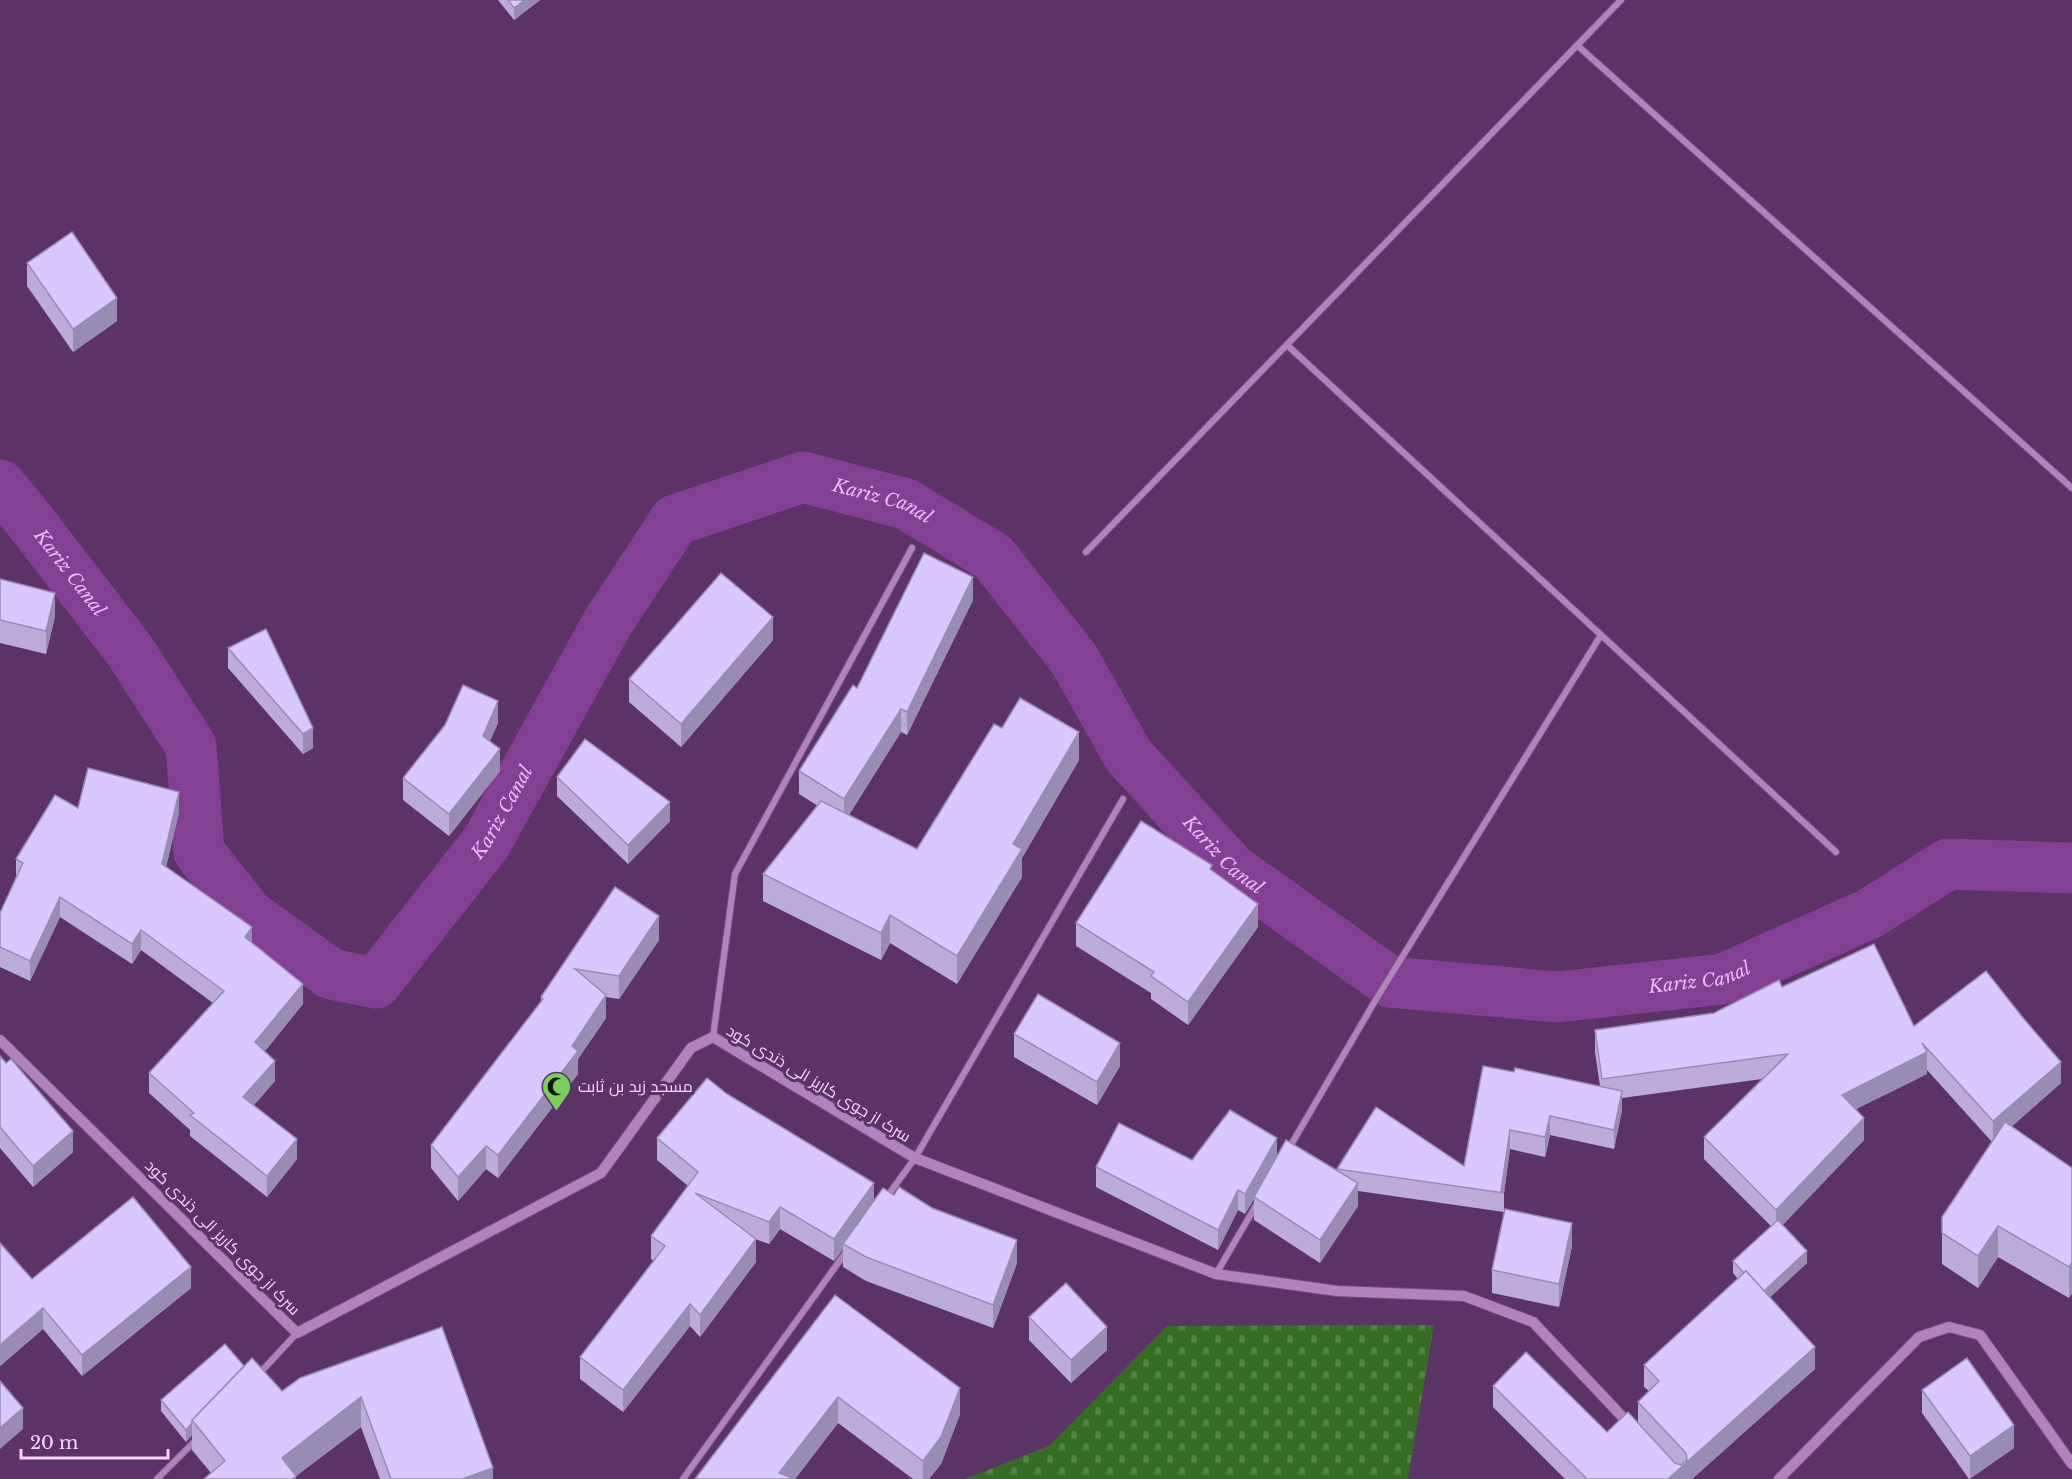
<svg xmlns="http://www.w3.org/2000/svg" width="2072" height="1479" font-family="'Libre Baskerville',Cairo,serif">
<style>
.cemetery{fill:url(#cemetery-stones)}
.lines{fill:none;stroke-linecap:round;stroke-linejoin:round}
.canal{stroke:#823f94;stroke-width:51}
.minor-casing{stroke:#74527d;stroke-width:8}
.tertiary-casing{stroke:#74527d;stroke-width:12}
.minor{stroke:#b083bc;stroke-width:6}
.tertiary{stroke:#b083bc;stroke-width:10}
.wall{fill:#bbacda}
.shaded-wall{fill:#988cb2}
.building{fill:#d9c8fe;stroke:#988cb2;stroke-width:1.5}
.labels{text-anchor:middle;stroke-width:6;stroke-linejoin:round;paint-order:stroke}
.street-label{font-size:16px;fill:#f1d9f7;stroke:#5b3366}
.poi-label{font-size:16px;fill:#f1d9f7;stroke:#5b3366;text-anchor:start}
.water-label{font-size:18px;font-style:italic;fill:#eebafc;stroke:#5b3366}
</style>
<defs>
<pattern id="cemetery-stones" width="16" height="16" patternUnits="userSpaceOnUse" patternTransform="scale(1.5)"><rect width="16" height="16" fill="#356e23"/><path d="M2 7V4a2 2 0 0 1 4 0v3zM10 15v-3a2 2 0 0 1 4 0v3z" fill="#538244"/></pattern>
</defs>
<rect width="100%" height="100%" fill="#5b3366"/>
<!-- cemetery -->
<polygon class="cemetery" points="1434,1325 1408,1479 965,1479 1049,1446 1167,1326"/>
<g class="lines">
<!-- canal -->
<path class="canal" id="s1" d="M 0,485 L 26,516 L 130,651 L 191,746 L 199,852 L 249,915 L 331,974 L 376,983 L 486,843 L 608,622 L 675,520 L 803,477 L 906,504 L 993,557 L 1074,659 L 1128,755 L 1232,869 L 1390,982 L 1557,997 L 1723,979 L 1869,914 L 1948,864 L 2072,868"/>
<defs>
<g id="minor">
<polyline points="1578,46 2072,488"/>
<polyline points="1287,345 1836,852"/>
<polyline points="1086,552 1621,0"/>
<polyline points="713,1037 735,874 912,548"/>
<polyline points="1288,1150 1375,1001 1601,635"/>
<polyline points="886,1198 915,1158 1123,799"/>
<polyline points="1216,1274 1258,1202"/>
<polyline points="259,1374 297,1333"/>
<polyline points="157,1479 196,1440"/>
<polyline points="683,1479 846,1252"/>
</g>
<g id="tertiary">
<polyline points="0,1040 297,1333 601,1173 691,1048 713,1037 915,1158 1216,1274 1337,1291 1464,1296 1533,1322 1632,1427"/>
<polyline points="1779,1479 1919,1337 1949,1327 1980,1335 2072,1464"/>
</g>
</defs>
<!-- minor casing -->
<use href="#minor" class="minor-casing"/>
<!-- tertiary casing -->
<use href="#tertiary" class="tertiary-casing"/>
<!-- minor -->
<use href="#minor" class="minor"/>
<!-- tertiary -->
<use href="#tertiary" class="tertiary"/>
</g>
<!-- wall -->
<g class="wall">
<polygon points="498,0 540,0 514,20"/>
<polygon points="27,263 117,321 73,352 27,286"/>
<polygon points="0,579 55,616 46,654 0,643"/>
<polygon points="973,600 907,735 901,732 849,815 917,849 1002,728 1079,760 1022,858 1022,877 957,984 890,943 881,960 763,901 763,874 818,806 799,794 799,771 857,688"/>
<polygon points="773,640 681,747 629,702 629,679"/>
<polygon points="228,648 313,728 313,748 303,754 228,668"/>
<polygon points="498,723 490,741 500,771 449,836 403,800 403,778"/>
<polygon points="557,777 670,821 628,864 557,796"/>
<polygon points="78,808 179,812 166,867 252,943 303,1004 265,1051 275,1081 254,1105 297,1159 267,1197 190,1136 190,1130 149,1093 149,1073 213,1003 141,950 132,964 60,917 30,981 0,967 0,913 16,878 16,859"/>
<polygon points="1212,871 1258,927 1188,1025 1151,999 1151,993 1076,946 1076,923"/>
<polygon points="615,887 659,940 619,999 606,997 606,1018 578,1059 578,1074 498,1178 486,1169 458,1201 431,1168 431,1145 541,1003 541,997"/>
<polygon points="1782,987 1914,1026 2061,1083 2012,1126 2072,1168 2069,1298 1998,1257 1978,1288 1942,1264 1942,1217 1992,1142 1927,1070 1927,1074 1856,1109 1864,1140 1782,1225 1807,1263 1770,1297 1815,1369 1692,1479 1565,1479 1493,1407 1493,1386 1607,1432 1638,1423 1638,1402 1649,1391 1644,1387 1644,1365 1738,1279 1733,1273 1733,1261 1771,1226 1704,1159 1704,1137 1762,1079 1622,1098 1622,1110 1614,1149 1550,1135 1545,1157 1510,1149 1504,1193 1504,1212 1358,1191 1358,1206 1320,1263 1254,1220 1254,1199 1245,1214 1238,1210 1218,1250 1096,1187 1096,1167 1192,1160 1277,1156 1337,1170 1337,1169 1464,1166 1514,1072 1600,1086 1595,1052 1595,1030 1714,1013"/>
<polygon points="1014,1034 1120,1066 1097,1105 1014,1057"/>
<polygon points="0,1056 73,1152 33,1187 0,1148"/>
<polygon points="727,1094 874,1200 1017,1263 993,1328 866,1281 843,1267 843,1249 834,1261 780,1229 769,1244 755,1239 756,1262 700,1337 690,1326 623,1412 580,1379 580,1357 654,1261 651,1259 651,1236 688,1186 657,1160 657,1138"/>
<polygon points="0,1243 32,1279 191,1288 82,1376 43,1329 0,1366"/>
<polygon points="1572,1246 1559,1307 1492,1293 1492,1270"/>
<polygon points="835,1295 960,1414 941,1464 929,1479 913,1479 838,1423 795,1479 695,1479"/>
<polygon points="1029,1317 1107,1350 1071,1383 1029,1340"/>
<polygon points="442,1327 493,1479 380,1479 361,1427 296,1476 296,1479 211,1473 192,1450 192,1435 186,1442 161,1411 161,1400 244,1366 282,1391"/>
<polygon points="1922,1390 2014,1448 1969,1479 1922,1413"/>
</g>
<!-- shaded-wall -->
<g class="shaded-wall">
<polygon points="525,0 540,0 514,20 514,8"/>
<polygon points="117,298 117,321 73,352 73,329"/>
<polygon points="973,577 973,600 907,735 907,712"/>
<polygon points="55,593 55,616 46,654 46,631"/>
<polygon points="773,617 773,640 681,747 681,724"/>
<polygon points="498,701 498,723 483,757 483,736"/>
<polygon points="901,709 901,732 844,822 844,799"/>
<polygon points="313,728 313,748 303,754 303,734"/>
<polygon points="1079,732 1079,760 1022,858 1022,877 957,984 957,956 1013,844"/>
<polygon points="500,749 500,771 449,836 449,814"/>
<polygon points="179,792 179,812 162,884 162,864"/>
<polygon points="670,802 670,821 628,864 628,845"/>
<polygon points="60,897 60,917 30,981 30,961"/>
<polygon points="1258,904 1258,927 1188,1025 1188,1002"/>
<polygon points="890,915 890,943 881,960 881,933"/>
<polygon points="659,916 659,940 619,999 619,976"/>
<polygon points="252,927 252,948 245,937"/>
<polygon points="141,930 141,950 132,964 132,944"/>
<polygon points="303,984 303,1004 255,1063 255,1042"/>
<polygon points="606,995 606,1018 578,1059 578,1074 498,1178 498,1155"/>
<polygon points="1120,1043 1120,1066 1097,1105 1097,1082"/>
<polygon points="1927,1052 1927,1074 1842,1116 1842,1095"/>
<polygon points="275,1061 275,1081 243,1117 243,1097"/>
<polygon points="2061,1062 2061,1083 1993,1143 1993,1121"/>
<polygon points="1622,1091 1622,1110 1614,1149 1614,1130"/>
<polygon points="1550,1116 1550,1135 1545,1157 1545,1137"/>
<polygon points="1864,1118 1864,1140 1776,1232 1776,1210"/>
<polygon points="1510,1130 1510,1149 1504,1193 1501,1193"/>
<polygon points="73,1131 73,1152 33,1187 33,1166"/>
<polygon points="1277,1138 1277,1158 1254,1197 1254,1199 1245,1214 1245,1194"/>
<polygon points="297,1139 297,1159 267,1197 267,1176"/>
<polygon points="486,1146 486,1169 458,1201 458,1177"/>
<polygon points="874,1183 874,1206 843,1244 843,1249 834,1261 834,1239"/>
<polygon points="1358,1183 1358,1206 1320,1263 1320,1240"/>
<polygon points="1238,1190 1238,1210 1218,1250 1218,1230"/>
<polygon points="780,1207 780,1229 769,1244 769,1222"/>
<polygon points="1572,1223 1572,1246 1559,1307 1559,1284"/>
<polygon points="1998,1226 1998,1257 1978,1288 1978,1256"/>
<polygon points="756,1239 756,1262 700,1337 700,1315"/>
<polygon points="1017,1240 1017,1263 993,1328 993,1305"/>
<polygon points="1807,1251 1807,1263 1763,1304 1763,1293"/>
<polygon points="2072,1262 2072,1294 2069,1298 2069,1267"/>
<polygon points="191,1267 191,1288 82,1376 82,1355"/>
<polygon points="690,1304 690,1326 623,1412 623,1390"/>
<polygon points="43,1308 43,1329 0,1366 0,1345"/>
<polygon points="1107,1327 1107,1350 1071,1383 1071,1360"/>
<polygon points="1815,1347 1815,1369 1692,1479 1668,1479"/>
<polygon points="960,1388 960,1414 941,1464 929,1479 923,1479 923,1461"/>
<polygon points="361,1397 361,1427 296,1476 296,1479 282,1479 282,1458"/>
<polygon points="838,1397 838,1423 795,1479 779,1479 779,1473"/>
<polygon points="23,1408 23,1429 0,1449 0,1428"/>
<polygon points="192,1423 192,1435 186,1442 186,1430"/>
<polygon points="2014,1425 2014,1448 1970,1479 1970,1456"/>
<polygon points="493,1468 493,1479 462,1479"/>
</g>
<!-- building -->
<g class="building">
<polygon points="508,0 525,0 514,8"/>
<polygon points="72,232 117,298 73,329 27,263"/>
<polygon points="924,553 973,577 907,712 901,709 844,799 799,771 853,685 857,688"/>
<polygon points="721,573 773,617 681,724 629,679"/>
<polygon points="0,579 55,593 46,631 0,620"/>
<polygon points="266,629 313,728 303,734 228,648"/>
<polygon points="463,685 498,701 483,736 500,749 449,814 403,778 445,725"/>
<polygon points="1020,698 1079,732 1013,844 1022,849 957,956 890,915 881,933 763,874 821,801 917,849 994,724 1002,728"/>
<polygon points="585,739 670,802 628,845 557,777"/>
<polygon points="88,768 179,792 162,864 252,927 245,937 303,984 255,1042 275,1061 243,1097 297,1139 267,1176 190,1115 194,1113 149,1073 224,991 141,930 132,944 60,897 30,961 0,947 0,913 23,863 16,859 55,795 78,808"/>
<polygon points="1141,821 1212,865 1210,869 1258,904 1188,1002 1151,976 1154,972 1076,923"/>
<polygon points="615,887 659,916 619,976 575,969 606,995 572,1046 578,1051 498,1155 486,1146 458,1177 431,1145 543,999 541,997"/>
<polygon points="1874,944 1914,1026 1986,971 2024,1019 2061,1062 1993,1121 1922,1043 1927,1052 1842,1095 1864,1118 1776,1210 1704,1137 1788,1054 1602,1079 1595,1030 1714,1013 1779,980 1782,987"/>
<polygon points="1038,994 1120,1043 1097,1082 1014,1034"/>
<polygon points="0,1056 6,1063 11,1059 73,1131 33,1166 0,1127"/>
<polygon points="1483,1066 1514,1072 1515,1068 1622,1091 1614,1130 1550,1116 1545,1137 1510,1130 1501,1191 1504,1193 1337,1169 1376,1107 1464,1166"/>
<polygon points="707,1078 727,1094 874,1183 834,1239 780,1207 769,1222 695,1193 756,1239 700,1315 690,1304 623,1390 580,1357 665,1246 651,1236 698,1172 657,1138"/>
<polygon points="1230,1110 1277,1138 1245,1194 1238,1190 1218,1230 1096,1167 1119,1123 1192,1160"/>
<polygon points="2005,1122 2072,1168 2072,1262 2069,1267 1998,1226 1978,1256 1942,1233 1942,1217"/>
<polygon points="1286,1140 1358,1183 1320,1240 1254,1197"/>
<polygon points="899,1187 932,1208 1017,1240 993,1305 866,1257 843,1244 883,1188 894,1195"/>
<polygon points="133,1197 191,1267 82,1355 43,1308 0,1345 0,1243 32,1279"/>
<polygon points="1505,1209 1572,1223 1559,1284 1492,1270"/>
<polygon points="1778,1220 1807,1251 1764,1291 1746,1271 1744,1273 1733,1261"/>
<polygon points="1746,1271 1815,1347 1668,1479 1587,1479 1493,1386 1526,1352 1607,1432 1628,1412 1675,1463 1681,1465 1687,1460 1686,1453 1638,1402 1659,1381 1644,1365"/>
<polygon points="1066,1283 1107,1327 1071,1360 1029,1317"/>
<polygon points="835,1295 960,1388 941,1437 923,1461 838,1397 779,1473 794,1479 695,1479"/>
<polygon points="442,1327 493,1468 462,1479 391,1479 361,1397 282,1458 296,1476 292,1479 204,1479 225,1461 192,1420 252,1358 282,1391 300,1378"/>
<polygon points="225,1344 244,1366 192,1420 192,1423 186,1430 161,1400"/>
<polygon points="1967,1358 2014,1425 1970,1456 1922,1390"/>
<polygon points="0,1381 23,1408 0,1428"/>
</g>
<!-- icons -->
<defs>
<symbol id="mosque-pin" viewBox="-11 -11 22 30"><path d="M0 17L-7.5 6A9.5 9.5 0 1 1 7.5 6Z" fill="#76d25a" stroke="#5b3366"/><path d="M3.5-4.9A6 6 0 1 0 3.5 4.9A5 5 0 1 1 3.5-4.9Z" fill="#111"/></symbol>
</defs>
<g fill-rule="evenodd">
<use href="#mosque-pin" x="540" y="1070" width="33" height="45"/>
</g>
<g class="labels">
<!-- street labels -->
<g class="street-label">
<text transform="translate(819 1083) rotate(31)" y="6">سرک از جوی کاریز الی ذندی کود</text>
<text transform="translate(223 1237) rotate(45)" y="6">سرک از جوی کاریز الی ذندی کود</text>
</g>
<!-- poi labels -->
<g class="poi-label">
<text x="578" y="1092">مسجد زید بن ثابت</text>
</g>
<!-- water labels -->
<g class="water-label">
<text dy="6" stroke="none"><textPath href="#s1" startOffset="1428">Kariz Canal</textPath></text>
<text dy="6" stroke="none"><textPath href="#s1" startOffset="112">Kariz Canal</textPath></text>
<text dy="6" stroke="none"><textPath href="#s1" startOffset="870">Kariz Canal</textPath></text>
<text dy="6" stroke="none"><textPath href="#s1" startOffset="1932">Kariz Canal</textPath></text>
<text dy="6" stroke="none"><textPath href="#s1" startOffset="2454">Kariz Canal</textPath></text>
</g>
</g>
<!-- scale -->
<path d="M21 1449v9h147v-9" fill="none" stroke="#f1d9f7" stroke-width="3"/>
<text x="30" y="1449" font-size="18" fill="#f1d9f7" stroke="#5b3366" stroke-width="4.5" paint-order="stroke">20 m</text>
</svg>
